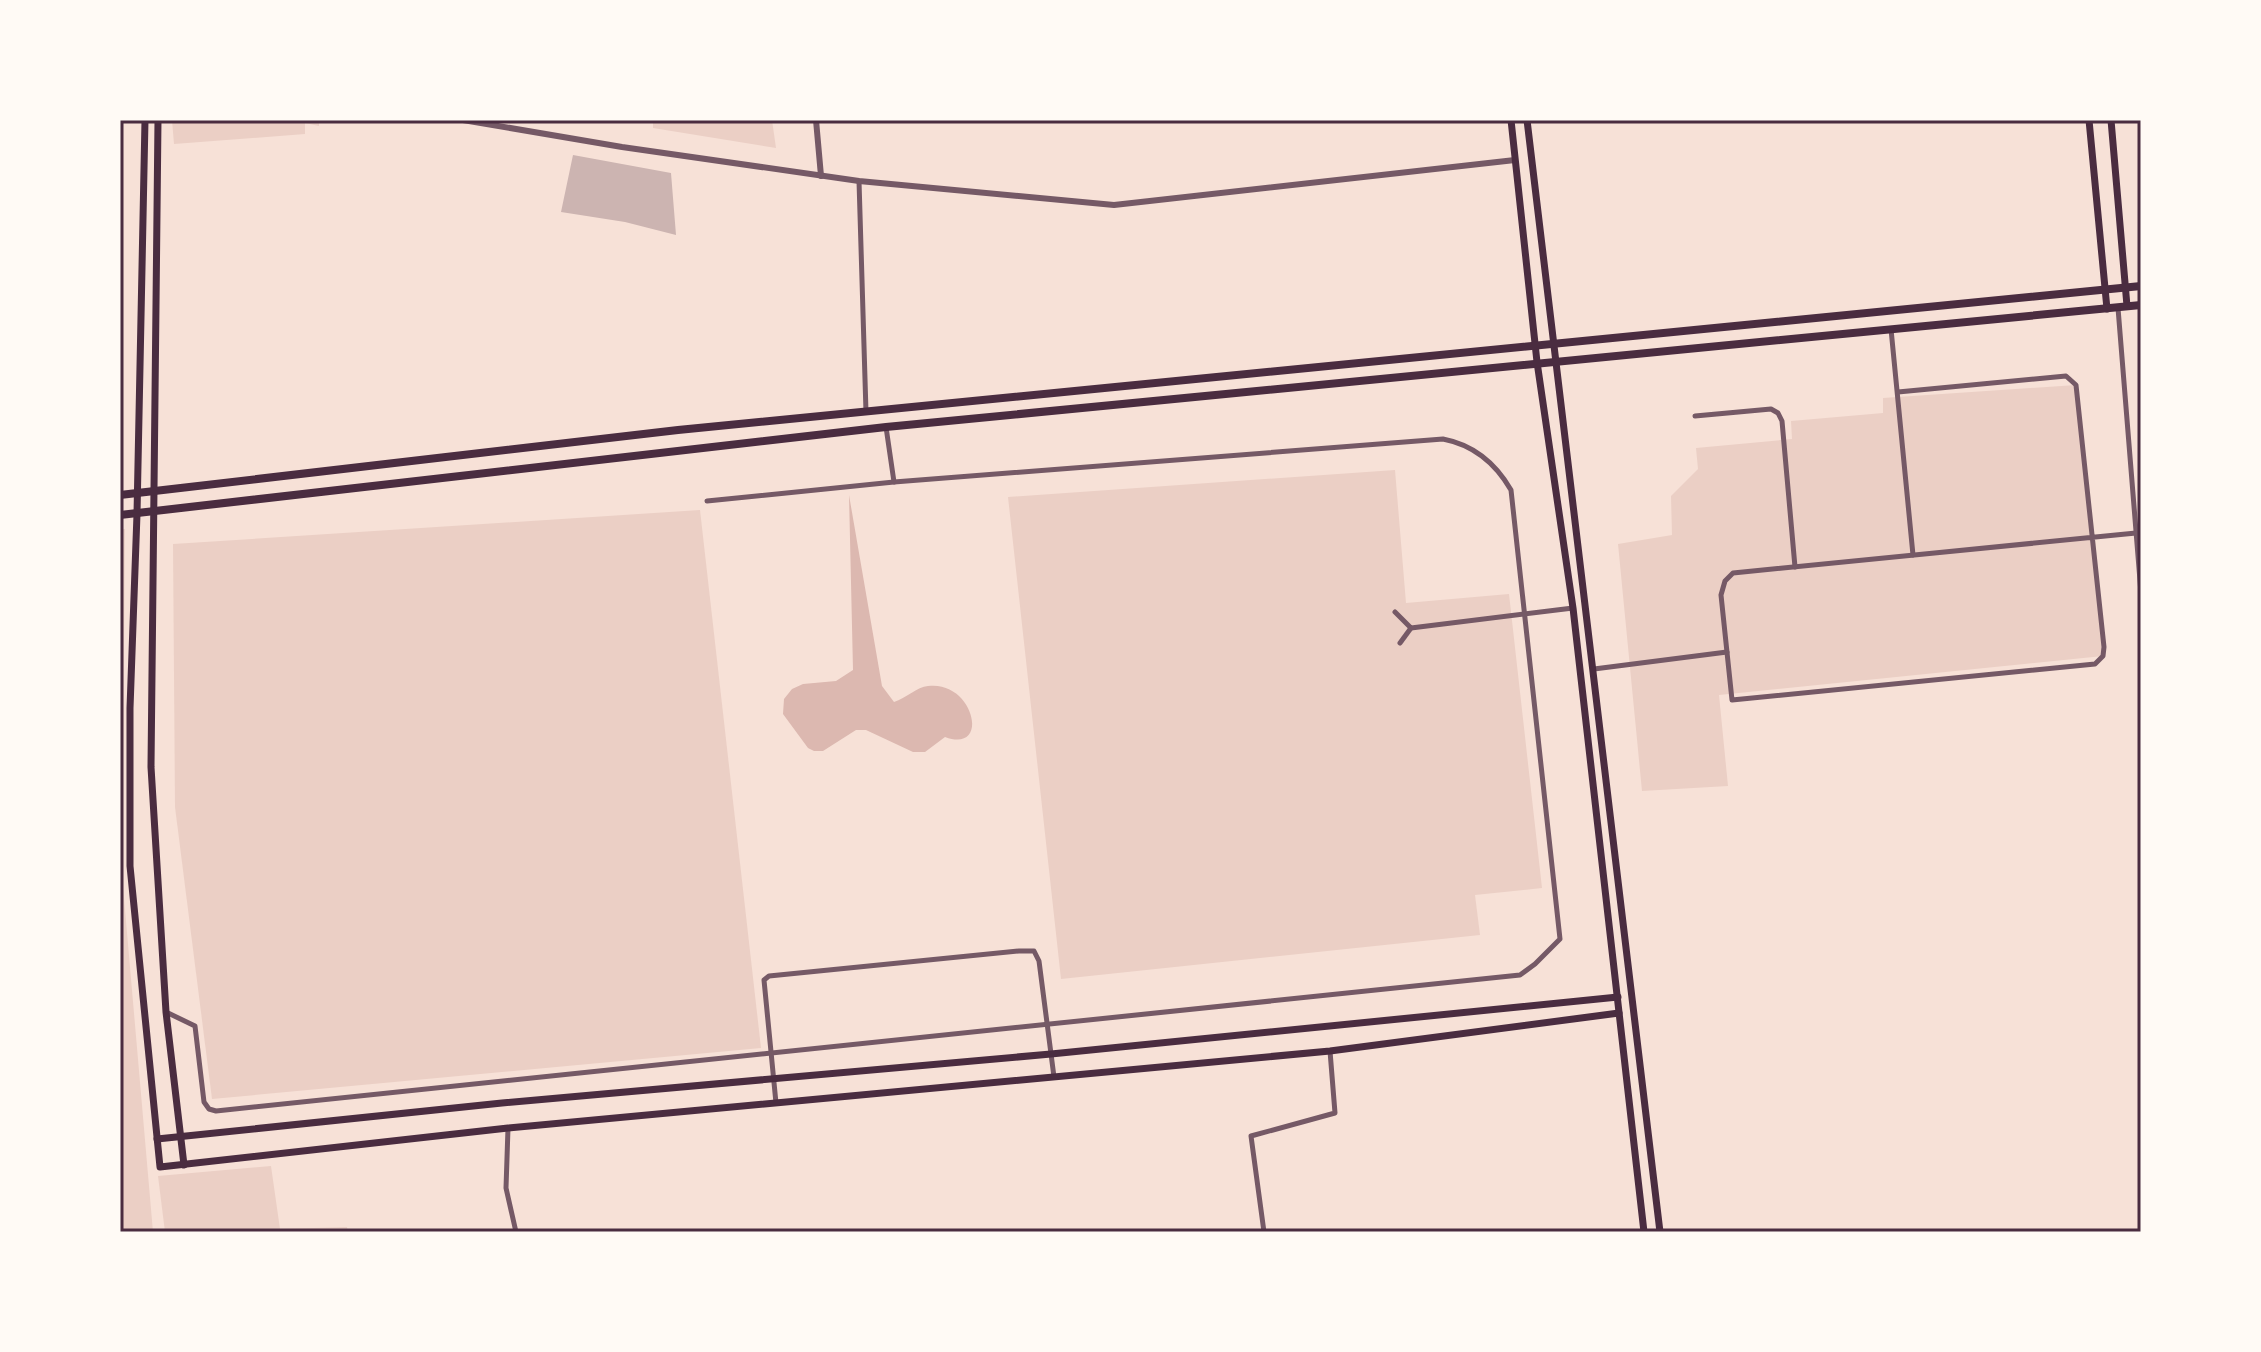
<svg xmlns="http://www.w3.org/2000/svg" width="2261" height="1352" font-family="'Times New Roman',serif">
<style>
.green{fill:#ebcfc5}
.water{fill:#dcb8b0}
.building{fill:#ccb4b1}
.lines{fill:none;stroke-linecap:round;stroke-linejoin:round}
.minor{stroke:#755966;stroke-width:5}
.tertiary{stroke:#755966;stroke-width:6}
.secondary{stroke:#4a2c40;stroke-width:7}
.trunk{stroke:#4a2c40;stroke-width:8}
.neatline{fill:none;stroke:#4a2c40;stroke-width:3}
</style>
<rect width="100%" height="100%" fill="#f7e1d7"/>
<!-- green -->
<g class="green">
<polygon points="172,120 319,120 319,126 305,123 305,134 174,144"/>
<polygon points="653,120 772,120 776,148 653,128"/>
<polygon points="2076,385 2103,656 1719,695 1728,786 1642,791 1618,544 1672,535 1671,496 1698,469 1696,448 1792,439 1791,421 1883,413 1883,398"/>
<polygon points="1395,470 1406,603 1509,594 1542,888 1475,895 1480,935 1061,979 1008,497"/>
<polygon points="700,510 761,1048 212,1099 175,807 173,544"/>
<polygon points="120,529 125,529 122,875 153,1232 120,1232"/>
<polygon points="271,1166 280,1229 347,1227 348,1232 165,1232 158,1176"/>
</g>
<!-- water -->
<path class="water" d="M 849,495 L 882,686 L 894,702 C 906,698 917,687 928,686 C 974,680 991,754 945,737 L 925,752 L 913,752 L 866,730 L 856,730 L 823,751 L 814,751 L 808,748 L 783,714 L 784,699 L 792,689 L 803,684 L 836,681 L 853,670 Z"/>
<!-- building -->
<polygon class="building" points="573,155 671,173 676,235 625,222 561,212"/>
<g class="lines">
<!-- minor -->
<g class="minor">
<polyline points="859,181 866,412"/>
<polyline points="2118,308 2141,593"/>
<polyline points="1891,329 1913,555"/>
<path d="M 1898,392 L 2066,376 L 2076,385 L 2104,647 L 2103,656 L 2095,664 L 1732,700 L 1721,595 L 1725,581 L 1733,573 C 1867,560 2002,546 2136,533"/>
<polyline points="1695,416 1771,409 1778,413 1782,421 1795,567"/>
<polyline points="886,427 894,482"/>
<polyline points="1395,612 1411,628 1573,608"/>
<polyline points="1400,643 1411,628"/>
<polyline points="1594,669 1727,652"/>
<path d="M 166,1012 L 195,1026 L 204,1102 L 209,1109 L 216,1111 L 1520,975 L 1535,964 L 1560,939 L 1511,490 C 1496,464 1474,445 1443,439 L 894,482 L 707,501"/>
<polyline points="776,1103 764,980 769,976 1019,951 1034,951 1039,961 1054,1077"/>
<polyline points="508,1128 506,1188 516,1232"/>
<polyline points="1264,1232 1251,1136 1335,1113 1330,1051"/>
</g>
<!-- tertiary -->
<g class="tertiary">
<polyline points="463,120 622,147 859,181 1114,205 1515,160"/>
<polyline points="816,120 821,176"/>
</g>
<!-- secondary -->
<g class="secondary">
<polyline points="145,120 137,514 130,708 130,866 160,1167 508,1128 1330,1051 1619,1013"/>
<polyline points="158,120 151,767 166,1012 184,1165"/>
<polyline points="1511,120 1537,362 1573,608 1644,1232"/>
<polyline points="1527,120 1660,1232"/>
<polyline points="2089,120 2107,309"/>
<polyline points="2111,120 2127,306"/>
<polyline points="157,1139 502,1103 1051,1054 1618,997"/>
</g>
<!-- trunk -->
<g class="trunk">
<polyline points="120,495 678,430 2141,286"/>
<polyline points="120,515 886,427 2141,305"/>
</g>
</g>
<!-- border -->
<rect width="2261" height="1352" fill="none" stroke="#fffaf5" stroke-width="244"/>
<rect x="122" y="122" width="2017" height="1108" class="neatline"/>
</svg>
